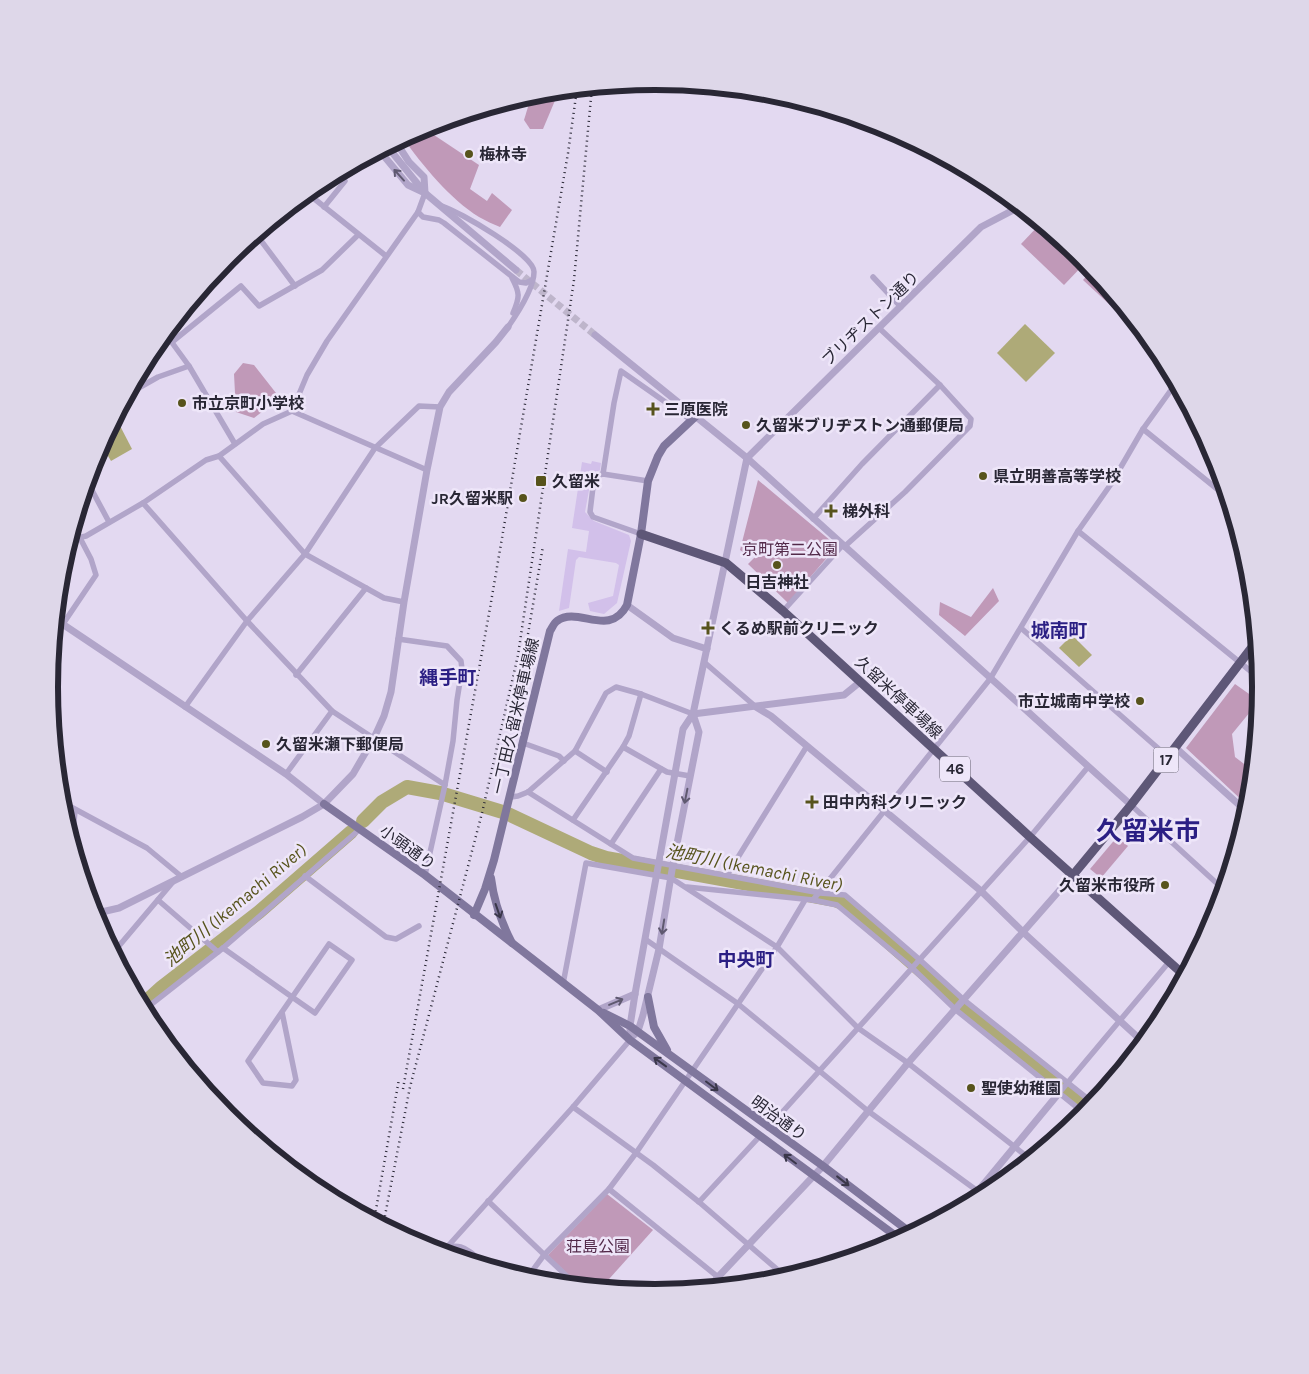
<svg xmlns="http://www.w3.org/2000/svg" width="1309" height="1374" font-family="Karla,'Noto Sans JP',sans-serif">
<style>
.green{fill:#c099b8}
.plaza{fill:#d2c0ea}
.water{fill:#aeaa78}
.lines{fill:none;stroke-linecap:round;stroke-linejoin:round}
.river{stroke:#aeaa78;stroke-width:14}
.tertiary-tunnel{stroke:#beb5cb;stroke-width:7;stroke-dasharray:7 3.5;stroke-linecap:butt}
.minor{stroke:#b1a5c9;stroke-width:5.5}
.tertiary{stroke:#b1a5c9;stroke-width:7}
.secondary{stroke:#80779d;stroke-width:8}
.primary{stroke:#5e5777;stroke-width:9}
.rail{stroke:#292735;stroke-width:2.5;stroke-dasharray:1 4;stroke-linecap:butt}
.oneway{stroke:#5f5970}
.oneway2{stroke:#3a374a}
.poi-dot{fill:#57531c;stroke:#eee6f9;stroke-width:2}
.labels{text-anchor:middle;stroke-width:5;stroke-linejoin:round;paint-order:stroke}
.shield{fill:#eee6f9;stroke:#646070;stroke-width:1}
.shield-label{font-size:15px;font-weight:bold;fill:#292735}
.poi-label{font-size:16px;font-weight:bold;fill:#292735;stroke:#eee6f9;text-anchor:start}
.street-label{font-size:16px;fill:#292735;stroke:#eee6f9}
.park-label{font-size:16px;fill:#532a4a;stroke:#eee6f9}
.water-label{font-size:18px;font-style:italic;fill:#57531c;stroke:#eee6f9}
.quarter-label{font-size:19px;font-weight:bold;fill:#2b1f84;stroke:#eee6f9}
.town-label{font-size:26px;font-weight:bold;fill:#2b1f84;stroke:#eee6f9}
.rim{fill:none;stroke:#292735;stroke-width:6}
</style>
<rect width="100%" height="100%" fill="#e3d9f1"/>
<!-- green -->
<g class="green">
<polygon points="559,91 543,129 530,129 524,120 532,94"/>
<path d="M 431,125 L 428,131 L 479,165 L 470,189 L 487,201 L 492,193 L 512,210 L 500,227 C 493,224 486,221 479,217 C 450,199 423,166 403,138 Z"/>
<polygon points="1040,224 1086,262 1064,285 1021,244"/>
<polygon points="1092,270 1116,299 1110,305 1083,280"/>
<polygon points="243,363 254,365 276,393 279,405 267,408 254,418 236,412 234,374"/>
<polygon points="758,480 837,546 788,603 748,564 757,555 754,545 743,552 740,550"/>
<polygon points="993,588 999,601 965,636 939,615 940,602 971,617"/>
<polygon points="1235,684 1259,701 1232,734 1235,757 1252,770 1248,806 1186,748"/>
<polygon points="1117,837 1128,846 1101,878 1090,869"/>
<polygon points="607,1194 653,1230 601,1288 579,1285 548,1255"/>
</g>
<!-- plaza -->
<polygon class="plaza" points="592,461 601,463 600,470 592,474 585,512 594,521 629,535 631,541 617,603 604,614 590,611 588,603 613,596 619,565 616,563 579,557 576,560 569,608 559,611 568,549 586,552 589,531 572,528 582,462 591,464"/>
<!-- water -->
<g class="water">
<polygon points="1025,324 1055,353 1026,382 997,353"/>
<polygon points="117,420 132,449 111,461 101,444 112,423"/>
<polygon points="1072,635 1092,655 1079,667 1059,648"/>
</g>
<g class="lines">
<!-- river -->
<g class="river">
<polyline points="363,821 382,802 407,787 440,793 506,813 591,853 606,858 835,900 845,904 951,997 1089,1108"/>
<polyline points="141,1006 162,987 259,912 351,832"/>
</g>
<!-- tertiary-tunnel -->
<polyline class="tertiary-tunnel" points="516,270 595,335"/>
<!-- minor -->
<g class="minor">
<polyline points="307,193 386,256"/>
<path d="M 442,206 C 458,211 535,255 534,272 C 534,288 517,314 508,327"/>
<polyline points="324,207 345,181 336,173"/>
<polyline points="418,212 423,217 439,220 444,223 519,282 526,283 532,280"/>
<polyline points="256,234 295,286"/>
<polyline points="873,277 901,307"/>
<path d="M 512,278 C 520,293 520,297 513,313"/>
<polyline points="165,333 189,366 235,444"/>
<polyline points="172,342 241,286 259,306 322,270 358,235"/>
<polyline points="128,394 158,377 189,366"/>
<polyline points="292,411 427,470"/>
<polyline points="1143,429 1227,497"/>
<polyline points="219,456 305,554 384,598 404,602"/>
<polyline points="603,474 614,403 621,371 691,420"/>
<polyline points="87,481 109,522"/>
<polyline points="143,503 247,621 332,711 445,785"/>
<polyline points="813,519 862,464 940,385"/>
<polyline points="1078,531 1259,678"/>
<polyline points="641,534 593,517 590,512 594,479 595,476 603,474 648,481"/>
<polyline points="69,540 86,536 143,503 206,460 219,456 263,424 292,411 307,375 327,341 418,212 425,193"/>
<polyline points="844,547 905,492 970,426 971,419 940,385 879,328"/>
<polyline points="783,611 842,546"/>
<polyline points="63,624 96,575 91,559 80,538"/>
<polyline points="1021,628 1168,757"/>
<polyline points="398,639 447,646 461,661 462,669 457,700 453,741 445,785 425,875"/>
<polyline points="704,662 756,707"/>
<polyline points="296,675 366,588"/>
<polyline points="185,707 247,621 305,554 375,448 419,406 440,407"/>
<polyline points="523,743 559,756 564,761"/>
<polyline points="623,747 667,772 690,776"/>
<polyline points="575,751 607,772"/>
<polyline points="286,774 332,711"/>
<polyline points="528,792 633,858 820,893 845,895 919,959 964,1000 1093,1103"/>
<polyline points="511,797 518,796 528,792 575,751 606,693 616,687 641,694 693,714"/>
<polyline points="60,801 147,848 182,877"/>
<polyline points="1131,805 1223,889"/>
<polyline points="573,820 623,747 629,736 641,694"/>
<polyline points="72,844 75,811"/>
<polyline points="611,844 661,769"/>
<polyline points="727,875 807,746"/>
<polyline points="305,876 386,937 396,939 419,926"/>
<polyline points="687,887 813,900 837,905 910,966 956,1010 1084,1113"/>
<polyline points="158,900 218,952"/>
<polyline points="813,900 990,679 1078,531 1111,484 1143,429 1176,383"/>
<polyline points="97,914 106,940"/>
<polyline points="645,939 737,1003 868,1111 983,1195"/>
<polyline points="223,948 292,997 315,1013 352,960 329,944 248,1061 263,1083 292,1086 296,1080 282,1012"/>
<polyline points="113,953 172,883"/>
<polyline points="563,984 586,863 671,878 777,947 858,1028 908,1063 1030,1159"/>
<polyline points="144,1010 223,948 360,829"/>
<polyline points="1059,1093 1169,962"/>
<polyline points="573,1107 653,1165 699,1202 786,1277"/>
<polyline points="768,1128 1030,837 1088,767"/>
<polyline points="609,1189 718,1277"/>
<polyline points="488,1201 576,1285"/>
<polyline points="699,1202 760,1136"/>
<polyline points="448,1246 573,1107 630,1040"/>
<path d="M 432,1250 C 462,1242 464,1246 485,1265"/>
<polyline points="527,1278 544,1255 609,1189 636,1153 777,947 805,900"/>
</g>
<!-- tertiary -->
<g class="tertiary">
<polyline points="387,146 425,193 516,270"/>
<polyline points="379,150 408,185 425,193 424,177 409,162 396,142"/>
<polyline points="595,335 747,458 1131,805"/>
<polyline points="747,458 981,227 1019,207"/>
<polyline points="627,605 673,638 707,649"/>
<polyline points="55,619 286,774 324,804"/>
<polyline points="756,707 771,716 981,891 1024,933 1143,1042"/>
<polyline points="693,714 844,695 860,682"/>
<polyline points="1176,748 1247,812"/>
<polyline points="93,914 119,908 302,817 324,804 353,774 374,738 384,716 391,692 404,602 427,470 440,407 449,392 496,342 508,327"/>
<polyline points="598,1010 635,994"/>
<polyline points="634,1035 638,1031 643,1015 659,949 673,864 699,732 693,714"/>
<polyline points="630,1040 630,1026 635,994 683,729 693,714 747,458"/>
<polyline points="968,1203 1059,1093"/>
<polyline points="710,1287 718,1277 823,1166 908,1063 1073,875"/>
</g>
<!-- secondary -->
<g class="secondary">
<polyline points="324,804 425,875 598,1010 630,1040 900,1239"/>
<path d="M 491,878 C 494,902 501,922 512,943"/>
<path d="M 474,915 L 485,889 L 494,860 L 550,631 C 552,628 554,623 557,621 C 578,605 609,639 627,605 L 641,534 L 648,481 L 658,456 L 664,446 L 696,416"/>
<polyline points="648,997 654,1027 667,1050"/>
<polyline points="604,1013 630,1026 823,1166 911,1233"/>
</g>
<!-- primary -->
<g class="primary">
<polyline points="641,534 726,563 783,611 1030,837 1184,975"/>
<polyline points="1073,875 1131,805 1256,642"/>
</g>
<!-- rail -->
<g class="rail">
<polyline points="528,634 543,546"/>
<polyline points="403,1089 490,608 568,153 577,89"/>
<polyline points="374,1221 399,1079"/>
<polyline points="383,1226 410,1087 482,813 518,655 574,280 592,87"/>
</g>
</g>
<!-- one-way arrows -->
<defs><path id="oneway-shaft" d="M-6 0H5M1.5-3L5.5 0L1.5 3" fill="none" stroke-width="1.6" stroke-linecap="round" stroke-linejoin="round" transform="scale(1.25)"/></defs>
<g class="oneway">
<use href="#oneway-shaft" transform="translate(399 175) rotate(-132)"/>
<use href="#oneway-shaft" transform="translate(686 796) rotate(101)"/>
<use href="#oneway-shaft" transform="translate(663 927) rotate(99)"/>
<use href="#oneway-shaft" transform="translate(616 1002) rotate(-23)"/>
</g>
<g class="oneway2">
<use href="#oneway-shaft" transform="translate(498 911) rotate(71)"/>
<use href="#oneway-shaft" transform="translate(660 1062) rotate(-144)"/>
<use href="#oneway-shaft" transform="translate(712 1086) rotate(37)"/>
<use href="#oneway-shaft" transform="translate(790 1159) rotate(-143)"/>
<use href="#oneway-shaft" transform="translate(843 1181) rotate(38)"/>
</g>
<!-- markers -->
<g class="poi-dot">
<circle cx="469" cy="154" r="5"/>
<circle cx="182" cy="403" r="5"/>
<path d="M650.5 401.5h5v5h5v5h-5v5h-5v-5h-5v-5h5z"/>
<circle cx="746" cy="425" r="5"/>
<circle cx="983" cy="476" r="5"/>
<rect x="535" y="475" width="12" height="12" rx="2.5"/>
<circle cx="523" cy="498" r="5"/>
<path d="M828.5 503.5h5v5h5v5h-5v5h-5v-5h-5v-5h5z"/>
<circle cx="777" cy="565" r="5"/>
<path d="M705.5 620.5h5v5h5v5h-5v5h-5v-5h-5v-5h5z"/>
<circle cx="1140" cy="701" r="5"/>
<circle cx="266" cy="744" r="5"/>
<path d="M809.5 794.5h5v5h5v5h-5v5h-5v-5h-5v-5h5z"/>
<circle cx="1165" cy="885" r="5"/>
<circle cx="971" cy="1088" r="5"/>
</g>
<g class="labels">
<!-- shield labels -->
<g class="shield">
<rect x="1153.5" y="747.5" width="25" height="25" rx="4"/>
<rect x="940" y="756.5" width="30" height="25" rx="4"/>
</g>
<g class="shield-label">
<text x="1166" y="765">17</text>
<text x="955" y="774">46</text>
</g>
<!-- poi labels -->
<g class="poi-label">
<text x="479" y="160">梅林寺</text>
<text x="192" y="409">市立京町小学校</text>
<text x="664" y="415">三原医院</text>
<text x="756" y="431">久留米ブリヂストン通郵便局</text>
<text x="993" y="482">県立明善高等学校</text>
<text x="552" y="487">久留米</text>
<text x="513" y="504" text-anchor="end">JR久留米駅</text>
<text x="842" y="517">梯外科</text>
<text x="777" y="588" text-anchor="middle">日吉神社</text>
<text x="719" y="634">くるめ駅前クリニック</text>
<text x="1130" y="707" text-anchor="end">市立城南中学校</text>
<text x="276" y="750">久留米瀬下郵便局</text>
<text x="823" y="808">田中内科クリニック</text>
<text x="1155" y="891" text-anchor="end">久留米市役所</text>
<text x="981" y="1094">聖使幼稚園</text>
</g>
<!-- street labels -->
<g class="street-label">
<text transform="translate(870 318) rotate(-44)" y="6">ブリヂストン通り</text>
<text transform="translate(899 697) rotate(43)" y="6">久留米停車場線</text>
<text transform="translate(515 716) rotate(-77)" y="6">一丁田久留米停車場線</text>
<text transform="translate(408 847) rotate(36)" y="6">小頭通り</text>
<text transform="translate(779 1118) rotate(36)" y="6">明治通り</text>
</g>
<!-- park labels -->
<g class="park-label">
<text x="790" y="555">京町第二公園</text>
<text x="598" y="1252">荘島公園</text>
</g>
<!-- water labels -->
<g class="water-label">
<text transform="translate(754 868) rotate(11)" y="6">池町川 (Ikemachi River)</text>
<text transform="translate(235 905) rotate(-40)" y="6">池町川 (Ikemachi River)</text>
</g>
<!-- quarter labels -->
<g class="quarter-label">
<text x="1059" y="637">城南町</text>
<text x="448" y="684">縄手町</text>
<text x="746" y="966">中央町</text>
</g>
<!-- town labels -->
<g class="town-label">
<text x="1148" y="840">久留米市</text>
</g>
</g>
<!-- crop -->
<path d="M0 0H1309V1374H0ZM58 687a597 597 0 1 1 1194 0a597 597 0 1 1-1194 0Z" fill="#ded7e9" fill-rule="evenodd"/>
<path class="rim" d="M58 687a597 597 0 1 1 1194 0a597 597 0 1 1-1194 0Z"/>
</svg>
